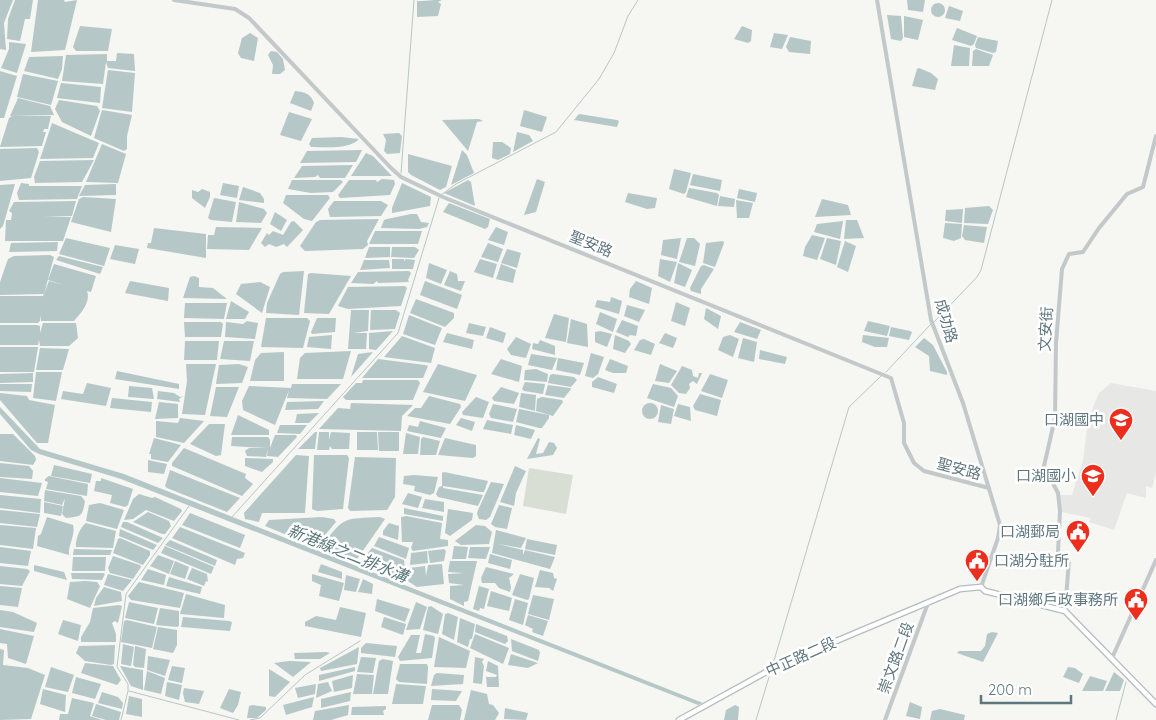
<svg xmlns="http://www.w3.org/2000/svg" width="1156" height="720" font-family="Quicksand,'Noto Sans TC',sans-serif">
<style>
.built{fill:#e7e7e6}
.green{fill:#d8ded3}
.water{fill:#b6c7c8}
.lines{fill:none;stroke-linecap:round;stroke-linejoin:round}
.stream{stroke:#b6c7c8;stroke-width:1}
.secondary-casing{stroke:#b5bcbf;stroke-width:7}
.tertiary{stroke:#c3c8ca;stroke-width:4}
.secondary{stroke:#fff;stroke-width:4.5}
.labels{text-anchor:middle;stroke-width:5;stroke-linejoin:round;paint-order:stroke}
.street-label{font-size:15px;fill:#5f767f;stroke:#fff}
.poi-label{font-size:15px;fill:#5f767f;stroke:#fff;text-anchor:end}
.water-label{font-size:16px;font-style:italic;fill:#5a777b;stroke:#fff}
</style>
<rect width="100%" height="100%" fill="#f6f6f2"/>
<!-- built -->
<polygon class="built" points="1111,383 1156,391 1156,473 1152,488 1146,486 1146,498 1127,493 1114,530 1089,522 1091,518 1061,512 1060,495 1072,495 1083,461 1088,420 1099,393"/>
<!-- green -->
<polygon class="green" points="529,468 573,475 566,514 523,506"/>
<!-- water -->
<g class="water">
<polygon points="0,0 13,0 4,23 6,50 0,49"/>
<polygon points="15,0 33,0 30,19 25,19 20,41 7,39 8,19"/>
<polygon points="38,0 64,0 65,2 77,0 65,50 31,52"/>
<polygon points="422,0 442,0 438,2 441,4 438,16 417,17 417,1 435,1"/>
<polygon points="907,0 925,0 923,12 908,10"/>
<circle cx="938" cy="10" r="7"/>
<polygon points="949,6 963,11 960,21 945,18"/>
<polygon points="887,15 901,16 903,38 901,41 891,39"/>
<polygon points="904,16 923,20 918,40 904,37"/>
<polygon points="80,26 112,29 108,51 76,51 73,47"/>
<polygon points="742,26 752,30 751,41 748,43 734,39"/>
<polygon points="957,28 977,36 974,44 971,46 952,40"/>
<polygon points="250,33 258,38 254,61 241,58 238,53 242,38"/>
<polygon points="774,33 788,35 782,49 770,47"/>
<polygon points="790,37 811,41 810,54 789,52 786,47"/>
<polygon points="978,37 998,41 996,52 993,53 976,48 975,45"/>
<polygon points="9,42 26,44 17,73 1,68 9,49"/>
<polygon points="954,45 970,48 969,66 951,66"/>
<polygon points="976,49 993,55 989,66 972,66 973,51"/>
<polygon points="271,51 277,52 283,59 285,70 280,74 272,74 273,65 268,55"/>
<polygon points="117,53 134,54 135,71 108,68 106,62 103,84 62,81 66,55 107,54 107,61 116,61"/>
<polygon points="63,56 62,69 58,79 24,71 29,57"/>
<polygon points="919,68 931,73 938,79 935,90 912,86 917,69"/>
<polygon points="108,70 135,73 132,112 102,108"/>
<polygon points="0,71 17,76 4,118 0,118"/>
<polygon points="23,74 58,81 51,105 17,97"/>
<polygon points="61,83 101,87 100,103 57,98"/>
<path d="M 295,91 C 305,92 311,94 314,103 L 311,111 L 290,103 Z"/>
<polygon points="18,98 50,106 54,115 10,116"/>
<polygon points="59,100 97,106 100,111 91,136 62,122 55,109"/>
<polygon points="102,110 132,115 127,136 127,149 124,151 94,138"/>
<polygon points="524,110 547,117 542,132 520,126"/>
<polygon points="289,112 312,119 301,141 280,135"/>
<polygon points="579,114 617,120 619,121 617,127 574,120"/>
<polygon points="12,116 51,116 48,129 44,129 43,132 46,132 42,146 0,147 9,118"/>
<polygon points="479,119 483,121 477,122 468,151 442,120"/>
<polygon points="52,123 99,143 93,158 40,159"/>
<polygon points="517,132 529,135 533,141 513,152"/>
<polygon points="399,133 402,136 400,153 387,154 384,151 386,140 383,134"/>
<path d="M 341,137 L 359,139 C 349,150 325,147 311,147 L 309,144 L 312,138 Z"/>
<polygon points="493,142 502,142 511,148 510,154 498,160 492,158"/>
<polygon points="102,144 126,154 118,183 86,182"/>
<polygon points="37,148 39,152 31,178 0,181 0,149"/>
<polygon points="362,150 356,162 300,163 307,151"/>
<polygon points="462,150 467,155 474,173 451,185"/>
<polygon points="366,153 373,156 392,176 351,176"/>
<polygon points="408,154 452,166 446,187 440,190 411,175 408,172"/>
<polygon points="94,160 82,182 35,183 34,177 40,161"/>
<polygon points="353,165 345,178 320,178 318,175 315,177 294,178 302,166"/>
<polygon points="674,169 691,173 686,192 684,194 669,189"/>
<polygon points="693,174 722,180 720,191 690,185"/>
<polygon points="382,179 394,180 395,184 390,195 340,198 338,195 349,180 376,180 377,182"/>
<polygon points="537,179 545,182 536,212 524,215"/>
<polygon points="292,180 341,180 343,182 333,192 311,193 288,189"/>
<polygon points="468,180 471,182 475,206 444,193"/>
<polygon points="21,183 29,184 29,186 82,186 77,199 19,200 17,193"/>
<polygon points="223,183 239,186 237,198 220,195"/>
<polygon points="402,183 431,197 430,206 392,213 392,208"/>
<polygon points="15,184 3,226 0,229 0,185"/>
<polygon points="116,184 116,195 79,196 85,185"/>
<polygon points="243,187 260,193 264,199 264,203 239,200"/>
<polygon points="689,188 717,193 719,195 717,206 686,197"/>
<polygon points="202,189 210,192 210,197 205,208 192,198 192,190 198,192"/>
<polygon points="739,189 757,193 755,202 737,198"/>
<polygon points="628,193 657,198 655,208 647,209 625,202"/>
<polygon points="286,195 328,195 330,198 312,221 304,219 283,203"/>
<polygon points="720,196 735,199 734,207 718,206"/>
<polygon points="83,197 116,199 111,232 71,222 79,199"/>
<polygon points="214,198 236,202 232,222 211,220 208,218"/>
<polygon points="822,199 848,205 851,215 815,217"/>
<polygon points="736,200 753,203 749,218 737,218"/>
<polygon points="76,201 72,216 44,216 71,217 63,241 5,241 6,220 11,220 12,213 9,211 14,202"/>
<polygon points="334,201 381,201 388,205 381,216 330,217 328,209"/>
<polygon points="239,202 264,209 267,213 261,223 236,222"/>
<polygon points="449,203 490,219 488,227 485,229 443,212"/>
<polygon points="989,206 993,210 988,224 964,223 965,208"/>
<polygon points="963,209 962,223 945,221 946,210"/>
<polygon points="275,212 287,220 281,231 270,224"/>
<polygon points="411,214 417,214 421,222 429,223 427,227 419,229 381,228 384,220 387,219"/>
<polygon points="379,219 367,241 368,245 363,249 305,251 300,246 316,222 320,220"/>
<polygon points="846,220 857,220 864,238 844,239"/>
<polygon points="294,221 303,230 287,247 284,244 276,247 269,244 265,247 261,243 267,233 269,235 273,231 283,235 291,222"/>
<polygon points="843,221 840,239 814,232 817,224"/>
<polygon points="945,223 962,224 961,238 954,241 943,238"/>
<polygon points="964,225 987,227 984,243 965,240 962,236"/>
<polygon points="216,227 262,228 249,250 207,249 208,235 214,235"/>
<polygon points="496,227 508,232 504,245 488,240"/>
<polygon points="154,228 206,234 206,258 147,248 148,243 151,243"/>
<polygon points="375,231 422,231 418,244 369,244"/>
<polygon points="812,235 825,238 817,260 803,256 805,247"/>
<polygon points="66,238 110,248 104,266 59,254"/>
<polygon points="681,238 677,259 661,255 663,240"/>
<polygon points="687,238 694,238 700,244 695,266 679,262"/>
<polygon points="827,238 841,241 836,265 820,259"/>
<polygon points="723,241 724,243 715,267 703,263 706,243"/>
<polygon points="845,241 856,246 848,272 837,267"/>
<polygon points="58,242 57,251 9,252 11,243"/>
<polygon points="488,243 503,249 498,262 481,257"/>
<polygon points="115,245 139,249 135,264 110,259"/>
<polygon points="369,247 390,247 390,257 365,258"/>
<polygon points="392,247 415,247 419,250 414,258 391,257"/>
<polygon points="507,249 521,253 517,268 501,263"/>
<polygon points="50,255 54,257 44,294 0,295 0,282 8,259 14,256"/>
<polygon points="59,256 103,267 100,274 56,260"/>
<polygon points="392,259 404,259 404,261 406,259 415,260 413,269 392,269"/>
<polygon points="480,259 497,264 493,278 474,272"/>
<polygon points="660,259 677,262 670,282 658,276"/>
<polygon points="364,260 389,260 390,268 360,270"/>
<polygon points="429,263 447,270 441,284 426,278"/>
<polygon points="678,263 692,270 685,287 674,283"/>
<path d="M 54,264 L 96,276 L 91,292 L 87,291 C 91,302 81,313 74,321 L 41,321 L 41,315 L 40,321 L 38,323 L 0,323 L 0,296 L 43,296 L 49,281 L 64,285 L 48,280 Z"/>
<polygon points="501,264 516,270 513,283 496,279"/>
<polygon points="704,265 714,269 701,289 701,294 691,291 690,288 701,266"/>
<polygon points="304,271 299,315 266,313 267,303 280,274 283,272"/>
<polygon points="409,271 411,273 408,280 409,282 378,283 377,281 373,284 351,283 358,272"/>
<polygon points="450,271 457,274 458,281 465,281 461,291 444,285"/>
<polygon points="311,273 351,276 329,314 304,313 308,274"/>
<polygon points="194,276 199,278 199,287 213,288 227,299 183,298 190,277"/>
<polygon points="130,281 169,288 168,301 125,293"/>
<polygon points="425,281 462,295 457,309 420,295"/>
<polygon points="636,281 652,288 649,304 629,297 630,289"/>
<polygon points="260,282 270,287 262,313 236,294 241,284"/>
<polygon points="405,286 407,288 401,306 348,309 338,306 348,287"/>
<polygon points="611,297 622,301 619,314 595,307 597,300 610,302"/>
<polygon points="416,299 454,313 454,318 445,327 410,313"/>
<polygon points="231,301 249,312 245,319 226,319"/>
<polygon points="676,302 690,308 685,326 671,321"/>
<polygon points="185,303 227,303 224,319 184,318"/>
<polygon points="627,305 645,310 639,322 624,316"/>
<polygon points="706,308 721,316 718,329 704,319"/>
<polygon points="351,310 369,310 368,331 353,333 367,333 366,349 348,349"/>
<polygon points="371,310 396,310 400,313 395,329 370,330"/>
<polygon points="600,312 617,319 613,332 596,324"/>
<polygon points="554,314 569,318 566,342 545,338"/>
<polygon points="409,315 442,328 435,345 403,334"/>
<polygon points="266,318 307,318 310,321 303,348 261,347"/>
<polygon points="317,318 336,318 335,332 312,334 311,332"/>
<polygon points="571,319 587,324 588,347 567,343"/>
<polygon points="622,320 638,326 636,336 630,335 628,337 616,332"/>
<polygon points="247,321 258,323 255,339 225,337 226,322 243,324"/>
<polygon points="868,321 890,326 887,336 864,331"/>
<polygon points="184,322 221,322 223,324 221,337 185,337"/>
<polygon points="740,322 761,330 757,339 734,332"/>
<polygon points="43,323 76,323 78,338 69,346 40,346 39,340 38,345 0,345 0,325 37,325 40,326 40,333"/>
<polygon points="469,323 486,327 483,336 466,333"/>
<polygon points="490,327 506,333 503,343 486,338"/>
<polygon points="891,327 910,331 912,332 909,340 889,336"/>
<polygon points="393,331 376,350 369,349 369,333"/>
<polygon points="600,331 612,334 607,347 595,342 595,332"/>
<polygon points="447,333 474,340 472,349 443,342"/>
<polygon points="665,333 677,338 673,348 659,343"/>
<polygon points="332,335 331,349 307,347 309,337"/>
<polygon points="615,335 629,341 631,344 625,353 613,349"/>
<polygon points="730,335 739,339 733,357 718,350 723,337"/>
<polygon points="863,335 889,338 887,347 875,347 862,342"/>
<polygon points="402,336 435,348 431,363 384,357"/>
<polygon points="516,337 531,344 526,358 511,355 507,349"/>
<polygon points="743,338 757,342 754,362 738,358"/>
<polygon points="924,338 933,345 947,372 947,375 930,371 929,356 915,347"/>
<polygon points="644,339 655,344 651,355 634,350 640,340"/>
<polygon points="540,340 555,346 555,355 532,349 533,343 538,344"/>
<polygon points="185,341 219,341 217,360 184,360"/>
<polygon points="224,341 254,341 250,361 220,359"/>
<polygon points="0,347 38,347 34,372 0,372"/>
<polygon points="40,348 69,349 63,370 36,370"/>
<polygon points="760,350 787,357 785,364 759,359"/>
<polygon points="351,351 343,379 297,379 300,358 305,353"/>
<polygon points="284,352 284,381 250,381 255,360 261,353"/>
<polygon points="373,352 351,377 358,354"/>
<polygon points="591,353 604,357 598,374 593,378 585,376"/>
<polygon points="531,354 557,358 552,370 528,365"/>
<polygon points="558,358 584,363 580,375 556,370"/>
<polygon points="378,359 425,365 428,366 423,378 362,378"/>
<polygon points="501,359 522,366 519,382 491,374"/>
<polygon points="610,359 628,366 626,373 613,373 605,370"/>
<polygon points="186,364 216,364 205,415 182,414 187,381"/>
<polygon points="239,364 248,367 242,383 216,384 219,365"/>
<polygon points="438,364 477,375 465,401 423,392"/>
<polygon points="660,364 677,371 669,383 655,381"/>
<polygon points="682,366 692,370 693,376 698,378 699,373 702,373 697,384 693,381 689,384 690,388 686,394 679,393 671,385"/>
<polygon points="536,369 548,374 547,382 524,380 525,370"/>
<polygon points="117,371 179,384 179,389 115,379"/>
<polygon points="36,372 62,372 56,401 33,398"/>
<polygon points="33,373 33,382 0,383 0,374"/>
<polygon points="553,374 574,377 577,380 571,387 548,383 550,375"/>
<polygon points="710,374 728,380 722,398 701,391"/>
<polygon points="598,377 617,384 614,393 592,387 592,382"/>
<polygon points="363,380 418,380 420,383 413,400 346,400 343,397 356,383 362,383"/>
<polygon points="525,382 545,384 543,394 524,391 522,389"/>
<polygon points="87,383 111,388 106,406 61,399 63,391 83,394"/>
<polygon points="0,384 32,384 31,392 0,391"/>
<polygon points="292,384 341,384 327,399 287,398 289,390 275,425 243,410 242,401 249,386 291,388"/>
<polygon points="653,384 671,388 678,396 674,407 647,398"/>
<polygon points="548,385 570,388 571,389 564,398 545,395"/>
<polygon points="129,386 152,388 154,399 128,397"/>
<polygon points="216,387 239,387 227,417 210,416"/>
<polygon points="501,387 519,393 514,404 494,401 492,398"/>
<polygon points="158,391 174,393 180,397 183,396 179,399 180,402 157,399"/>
<polygon points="0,393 27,396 29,400 55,405 48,443 37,443 0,400"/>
<polygon points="521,393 536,395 535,411 519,407"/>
<polygon points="700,394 721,400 717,416 695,410 693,406"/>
<polygon points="429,396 460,404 461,407 450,424 407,416 415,408 421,408"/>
<polygon points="476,397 489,402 483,418 463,415 462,412"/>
<polygon points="542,397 562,400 563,402 553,416 536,411 537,399"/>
<polygon points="112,398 152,402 151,412 110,408"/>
<polygon points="324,401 318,409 285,410 287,402"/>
<polygon points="159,402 178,404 178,418 155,419"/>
<circle cx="650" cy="411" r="8"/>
<polygon points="351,403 413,405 402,416 401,431 319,429 338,408 350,409"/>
<polygon points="493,404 517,409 513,422 491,418 489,414"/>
<polygon points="678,404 690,407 691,421 674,416"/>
<polygon points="661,405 674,409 671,424 658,422"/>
<polygon points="0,407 40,449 124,474 703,703 698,705 121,479 39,454 31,450 0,414"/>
<polygon points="519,409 549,415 549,418 542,428 539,428 516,422"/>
<polygon points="319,413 309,423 295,423 297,414"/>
<polygon points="238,415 269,430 269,435 231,435"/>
<polygon points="180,418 204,421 184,443 156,437 156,421 178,423"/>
<polygon points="461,418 475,422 472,431 456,425"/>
<polygon points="487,420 513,425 511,434 483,429"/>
<polygon points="420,421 446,428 441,438 407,431 409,425 418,427"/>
<polygon points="209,424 225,424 221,455 216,456 190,444"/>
<polygon points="280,425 307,425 300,434 277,433"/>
<polygon points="516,425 535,430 531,439 514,435"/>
<polygon points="315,432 317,432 315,449 298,449"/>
<polygon points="319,432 329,432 329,440 331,432 350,433 349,449 332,449 330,446 329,450 317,450"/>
<polygon points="357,432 377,432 378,450 357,450"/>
<polygon points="378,432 399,432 399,451 379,451"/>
<polygon points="406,433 420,437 418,454 403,454"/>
<polygon points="0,434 13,434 35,456 36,460 33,465 0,461"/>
<polygon points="275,435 296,435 297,437 278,457 267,456 268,449 266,457 247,456 245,451 249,448 267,448 231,446 232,437 268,437 270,440 270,448"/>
<polygon points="423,437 440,441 436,455 420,455 421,439"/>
<polygon points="154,438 181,445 168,462 151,459 151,454 149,454"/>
<polygon points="445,438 476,445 476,456 473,458 438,455"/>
<polygon points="538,438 540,439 536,454 543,453 549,442 554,443 557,448 553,455 527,459"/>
<polygon points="184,448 246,474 245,478 253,484 242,496 172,466 172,463"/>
<polygon points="296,455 309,456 305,513 262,513 259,522 245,519 244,513"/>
<polygon points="314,455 347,455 349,458 343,509 317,511 312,509"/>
<polygon points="355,457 396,458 395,497 387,510 350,511 348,508"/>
<polygon points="245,458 273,459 273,462 262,472 245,466"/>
<polygon points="148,460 167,464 164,474 148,472"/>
<polygon points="0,463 29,466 33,471 32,479 0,477"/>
<polygon points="54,465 92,474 90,483 51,476"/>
<polygon points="515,466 526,471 516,493 514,506 500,502"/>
<polygon points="170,470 240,498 227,512 167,488 165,486"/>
<polygon points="444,472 488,481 484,492 481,492 443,486 443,488 483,495 478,506 438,497 436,494 439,487 442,486 442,473"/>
<polygon points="414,475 438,477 434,493 430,495 414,491 415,486 403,484 404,476"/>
<polygon points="49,476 88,484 87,496 46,489 48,482 45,481 45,479"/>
<polygon points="0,478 42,483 38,496 0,492"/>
<polygon points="101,478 133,489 128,505 125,507 110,503 112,495 94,491 96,481 101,481"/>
<polygon points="491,482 504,484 490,517 486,520 479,519 477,514 478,510"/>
<path d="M 45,490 L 81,496 L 85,501 C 82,517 82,516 66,518 L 62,514 L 65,498 L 62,505 L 44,501 Z"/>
<polygon points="408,493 422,497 418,508 402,504"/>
<polygon points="139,494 152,498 155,497 181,509 182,511 174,521 146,510 133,519 124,520 133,499"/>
<polygon points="0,495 41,499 40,513 0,508"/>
<polygon points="425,499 444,502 444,512 422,508"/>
<polygon points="44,502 63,506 61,516 44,513"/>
<polygon points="100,503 124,510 117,529 86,521 89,505"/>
<polygon points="499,505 512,508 507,529 495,527 491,524"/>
<polygon points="404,508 443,516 443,521 404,514"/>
<polygon points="448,509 473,513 472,520 450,536 445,533"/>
<polygon points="0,510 40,514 37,527 0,523"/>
<polygon points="148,512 169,521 171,526 165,534 162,534 133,522"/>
<polygon points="190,513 245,535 240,548 182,525"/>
<polygon points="406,516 442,523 440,539 448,540 448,546 413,551 411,548 413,542 402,542 401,517"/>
<path d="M 47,517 L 73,525 C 76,534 68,545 69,555 L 37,546 L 38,536 L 41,534 Z"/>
<polygon points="322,517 334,519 336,522 320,541 314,546 265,526 269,520"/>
<path d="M 380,517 L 385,519 L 355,562 L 323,549 L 323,545 C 344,516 344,519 380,517 Z"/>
<polygon points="123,522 127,522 163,538 158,543 121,527"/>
<path d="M 86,523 L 116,531 L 113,548 L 76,547 C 75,540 80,527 86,523 Z"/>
<polygon points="389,523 399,526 398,540 383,535 383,531"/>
<polygon points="0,525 36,528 33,549 0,545"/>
<polygon points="476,525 485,526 492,532 489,544 461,545 455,541"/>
<polygon points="180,527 245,553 243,558 237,559 235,565 172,538"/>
<polygon points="120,529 157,545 153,550 119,536"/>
<polygon points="496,530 526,538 521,548 498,544 523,550 523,555 525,550 555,557 550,569 492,553"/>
<polygon points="379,537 409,548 406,559 374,546"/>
<polygon points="120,538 150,551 150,555 143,565 113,553 118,539"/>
<polygon points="527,539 557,545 555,555 525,549"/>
<polygon points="170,540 217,560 215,566 165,545"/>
<polygon points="165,546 214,567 211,574 161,553"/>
<polygon points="454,546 468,547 466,559 452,559"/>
<polygon points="0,547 31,551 28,566 0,563"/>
<polygon points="470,547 490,547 486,559 468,558"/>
<polygon points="372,548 404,560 405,570 370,557 367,554"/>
<polygon points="74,549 112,550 110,555 73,555"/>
<polygon points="444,549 446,551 444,561 430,563 428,551"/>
<polygon points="427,551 428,563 410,565 411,553"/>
<polygon points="490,554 512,560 510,569 488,563"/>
<polygon points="158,555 174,561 169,574 150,566"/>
<polygon points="113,556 140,565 141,567 133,579 110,573 108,568"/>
<polygon points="73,557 106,557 105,571 72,571"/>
<polygon points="365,557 383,564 379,571 362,564"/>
<polygon points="175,561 189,567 185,579 170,574"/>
<polygon points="450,561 477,561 468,601 464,602 464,606 450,599 450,586 464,585 449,583 448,574 464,573 448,572"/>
<polygon points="321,564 342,572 342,579 318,572"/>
<polygon points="384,564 400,571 400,578 381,572"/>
<polygon points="442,564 444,584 417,587 406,580 409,568 425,566 426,576 428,565"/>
<polygon points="34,565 64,572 67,580 34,571"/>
<polygon points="0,566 27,569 30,571 22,586 0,584"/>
<polygon points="486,567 514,574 509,578 511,587 510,592 499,588 495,583 482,583 481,578"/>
<polygon points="192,568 207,574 208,582 206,581 204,586 187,579"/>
<polygon points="148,569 166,575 164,585 141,580"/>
<polygon points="540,570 553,573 554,578 557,579 553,591 549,588 535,587"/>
<polygon points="71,573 103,573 105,574 102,580 72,579"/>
<polygon points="108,574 132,580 123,591 104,585"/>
<polygon points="312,574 344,583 339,601 319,596 321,585 312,581"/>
<polygon points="520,574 534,578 529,599 527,600 512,595"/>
<polygon points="346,575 360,579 356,592 344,590"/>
<polygon points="169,577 202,587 200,594 166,586"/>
<polygon points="363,579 373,584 372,594 358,592"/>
<polygon points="85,581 97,582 100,586 90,608 67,599 70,582"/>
<polygon points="139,582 184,593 180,608 131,600 128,596"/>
<polygon points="0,586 22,588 18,607 0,605"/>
<polygon points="479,586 489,589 484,609 480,608 479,611 473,609"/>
<polygon points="104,587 121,592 122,601 94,606 96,598"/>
<polygon points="491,591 512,598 509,611 487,606"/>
<polygon points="186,594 225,605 224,618 180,614"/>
<polygon points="533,595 554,599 549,620 528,614"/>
<polygon points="377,599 410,609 405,622 375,611"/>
<polygon points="515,599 528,603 523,625 509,620"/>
<polygon points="129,602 158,608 154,624 125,618"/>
<polygon points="416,602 427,607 420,629 406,630"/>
<polygon points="119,605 122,606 118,623 115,621 112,623 116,634 116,642 81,642 81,637 90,622 93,608"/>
<polygon points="431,606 443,614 438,634 423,630 428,607"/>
<polygon points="340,607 366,613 361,637 305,626 305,622 316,616 336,620"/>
<polygon points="160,608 179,611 179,626 177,627 156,625"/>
<polygon points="0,610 13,612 35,622 37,623 34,632 0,627"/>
<polygon points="448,613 458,617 454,640 442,634 445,614"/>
<polygon points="528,615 548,621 543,636 532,632 533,629 525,625"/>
<polygon points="183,617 229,621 232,622 230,631 181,627"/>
<polygon points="384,617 406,624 403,635 381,627"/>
<polygon points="460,618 475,624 472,639 470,639 468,647 457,642"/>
<polygon points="63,620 81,625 78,641 58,634"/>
<polygon points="127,620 157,627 152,648 121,642 124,621"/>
<polygon points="476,624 507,636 508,641 505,644 475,632"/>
<polygon points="158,627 177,630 177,645 173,653 153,649"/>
<polygon points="0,629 34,636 26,664 8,658 7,644 0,643"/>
<polygon points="992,632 998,633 983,662 957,653 959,651 981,651 985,646 987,634"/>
<polygon points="425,634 434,636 435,638 432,658 400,661 398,657 411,635 420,635 416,653 421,653"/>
<polygon points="475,634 509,648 503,664 470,648"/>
<polygon points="439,637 470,651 466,668 434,667"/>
<polygon points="511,639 539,650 540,653 538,661 512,651"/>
<polygon points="366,643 397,646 395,657 361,653 361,648"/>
<polygon points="123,644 134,647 131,666 121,664"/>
<polygon points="115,645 114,664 111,665 85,661 76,653 79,646"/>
<polygon points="135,646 146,649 144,668 135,667 133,665"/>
<polygon points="359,647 357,664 321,671 320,668"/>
<polygon points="0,649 4,650 3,665 28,668 45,675 31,719 0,720"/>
<polygon points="294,653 326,652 330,653 320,659 295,659"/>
<polygon points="511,654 538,663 528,668 508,665"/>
<polygon points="148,656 170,660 165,676 147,670"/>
<polygon points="361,657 376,658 373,673 357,672"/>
<polygon points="475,657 484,659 482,662 484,666 482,684 473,683"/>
<polygon points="383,659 393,661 388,694 373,694 379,661"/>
<polygon points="289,661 311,662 293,677 274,663"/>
<polygon points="488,661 498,666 499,687 487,687 486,677 496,677 497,675 486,671"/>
<polygon points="85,663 113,666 121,680 117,685 81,673"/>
<polygon points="400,664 427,664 428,667 427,684 399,682 396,679"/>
<polygon points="120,666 143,670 143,690 131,686"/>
<polygon points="172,666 185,668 182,683 168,680"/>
<polygon points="51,667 74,675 68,692 45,687"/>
<polygon points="355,667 355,671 319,681 319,675"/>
<polygon points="1068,667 1075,668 1083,674 1079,683 1063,677"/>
<polygon points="269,669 290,682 275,697 269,696"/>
<polygon points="147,671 165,678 161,694 144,690"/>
<polygon points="1114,672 1124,680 1120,691 1105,691"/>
<polygon points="437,673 464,675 463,684 431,686 434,675"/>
<polygon points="357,674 374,675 372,694 353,694"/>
<polygon points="353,675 352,688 334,692 332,681"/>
<polygon points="1090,676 1107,681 1103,691 1082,691"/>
<polygon points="76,677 101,684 95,699 72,693"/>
<polygon points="167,682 182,685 179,700 165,696"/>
<polygon points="328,682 332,691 316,698 318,684"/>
<polygon points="316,684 315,694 298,698 295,688"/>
<polygon points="396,684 426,686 423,704 392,704"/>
<polygon points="184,688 204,691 199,704 185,702 183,693"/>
<polygon points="43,689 66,695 65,712 40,704"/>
<polygon points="229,689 241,692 238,705 233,713 220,708"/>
<polygon points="432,689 462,691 456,701 431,700"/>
<polygon points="471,690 487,694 489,704 493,705 499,713 495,720 464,720"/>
<polygon points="102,692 118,697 123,703 122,709 98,703"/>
<polygon points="351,692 350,701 321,708 321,699"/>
<polygon points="129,696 142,699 142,717 126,714"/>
<polygon points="314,697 312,707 286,715 283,705"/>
<polygon points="72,698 94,703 90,716 102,720 59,720 60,714 68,714"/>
<polygon points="910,702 922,707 920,719 906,716"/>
<polygon points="96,704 121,712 119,720 106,720 92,716"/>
<polygon points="253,705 266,707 266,710 257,718 247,718 249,706"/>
<polygon points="349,705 348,715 331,720 313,720 315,711"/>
<polygon points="432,705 459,705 462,710 460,720 428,720"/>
<polygon points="735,705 739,707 738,720 724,720 726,710"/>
<polygon points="386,706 386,709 383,711 384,715 351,715 352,707"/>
<polygon points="505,708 528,713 526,720 504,719"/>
<polygon points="940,709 965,715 964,720 930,720 932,711"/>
</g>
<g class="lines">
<!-- stream -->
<g class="stream">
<polyline points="401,173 414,0"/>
<polyline points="441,195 456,184 556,132 599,79 614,53 628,16 638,0"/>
<polyline points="934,322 977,277 981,270 1052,0"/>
<polyline points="886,372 931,324"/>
<polyline points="231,518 398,333 439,198"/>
<polyline points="773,664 849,407 881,376"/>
<polyline points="129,691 239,720"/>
<polyline points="121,720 128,691 128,684 117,667 126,594 189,506"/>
<polyline points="250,720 260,718 305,675 360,641"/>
<polyline points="756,720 769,677"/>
<polyline points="1116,720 1126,682"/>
</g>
<defs>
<polyline id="secondary" points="679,720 779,665 960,589 981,587 985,591 1065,611 1156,704"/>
</defs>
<!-- secondary casing -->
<use href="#secondary" class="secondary-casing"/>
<!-- tertiary -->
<g class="tertiary">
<polyline points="174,0 235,9 249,18 391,168 401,177 443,197 891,378 904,423 904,443 914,463 924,471 989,488"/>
<polyline points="877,0 931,320 963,403 1000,525 998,538 981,587"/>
<polyline points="1065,611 1069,560 1058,552 1060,511 1058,493 1044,466 1055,418 1056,343 1062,269 1069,254 1083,252 1099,228 1127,194 1143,187 1156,136"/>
<polyline points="1112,658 1156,560"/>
<polyline points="885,720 928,603"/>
</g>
<!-- secondary -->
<use href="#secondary" class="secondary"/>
</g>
<!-- icons -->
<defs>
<symbol id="school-pin" viewBox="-11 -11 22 30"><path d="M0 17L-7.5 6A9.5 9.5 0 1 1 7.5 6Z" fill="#ed2e1c" stroke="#fff"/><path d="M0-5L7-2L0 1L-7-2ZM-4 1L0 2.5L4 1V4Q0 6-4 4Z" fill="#fff"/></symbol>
<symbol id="civic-pin" viewBox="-11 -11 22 30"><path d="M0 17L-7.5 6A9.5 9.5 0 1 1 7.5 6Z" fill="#ed2e1c" stroke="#fff"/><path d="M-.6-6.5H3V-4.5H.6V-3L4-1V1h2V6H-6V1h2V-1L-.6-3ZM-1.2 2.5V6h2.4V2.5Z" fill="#fff"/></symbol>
</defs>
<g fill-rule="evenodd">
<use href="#school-pin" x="1107" y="406" width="28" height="38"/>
<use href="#school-pin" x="1079" y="462" width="28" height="38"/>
<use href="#civic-pin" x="1064" y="518" width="28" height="38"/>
<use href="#civic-pin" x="963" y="547" width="28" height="38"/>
<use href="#civic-pin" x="1122" y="586" width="28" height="38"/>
</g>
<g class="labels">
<!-- street labels -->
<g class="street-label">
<text transform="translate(591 244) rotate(22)" y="5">聖安路</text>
<text transform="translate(946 321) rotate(74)" y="5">成功路</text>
<text transform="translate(1046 329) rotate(-87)" y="5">文安街</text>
<text transform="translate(959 469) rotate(15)" y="5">聖安路</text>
<text transform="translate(801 657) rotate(-24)" y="5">中正路二段</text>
<text transform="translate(896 658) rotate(-70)" y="5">崇文路二段</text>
</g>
<!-- poi labels -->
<g class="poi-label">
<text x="1104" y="425">口湖國中</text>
<text x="1076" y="481">口湖國小</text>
<text x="1060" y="537">口湖郵局</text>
<text x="994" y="566" text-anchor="start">口湖分駐所</text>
<text x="1118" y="605">口湖鄉戶政事務所</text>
</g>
<!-- water labels -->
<g class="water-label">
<text transform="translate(348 553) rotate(22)" y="6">新港線之二排水溝</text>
</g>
</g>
<!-- scale -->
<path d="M981 695v8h90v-8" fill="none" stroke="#5f767f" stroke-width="2.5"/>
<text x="988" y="695" font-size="15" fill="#5f767f" stroke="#ffffff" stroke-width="4" paint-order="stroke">200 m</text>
</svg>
